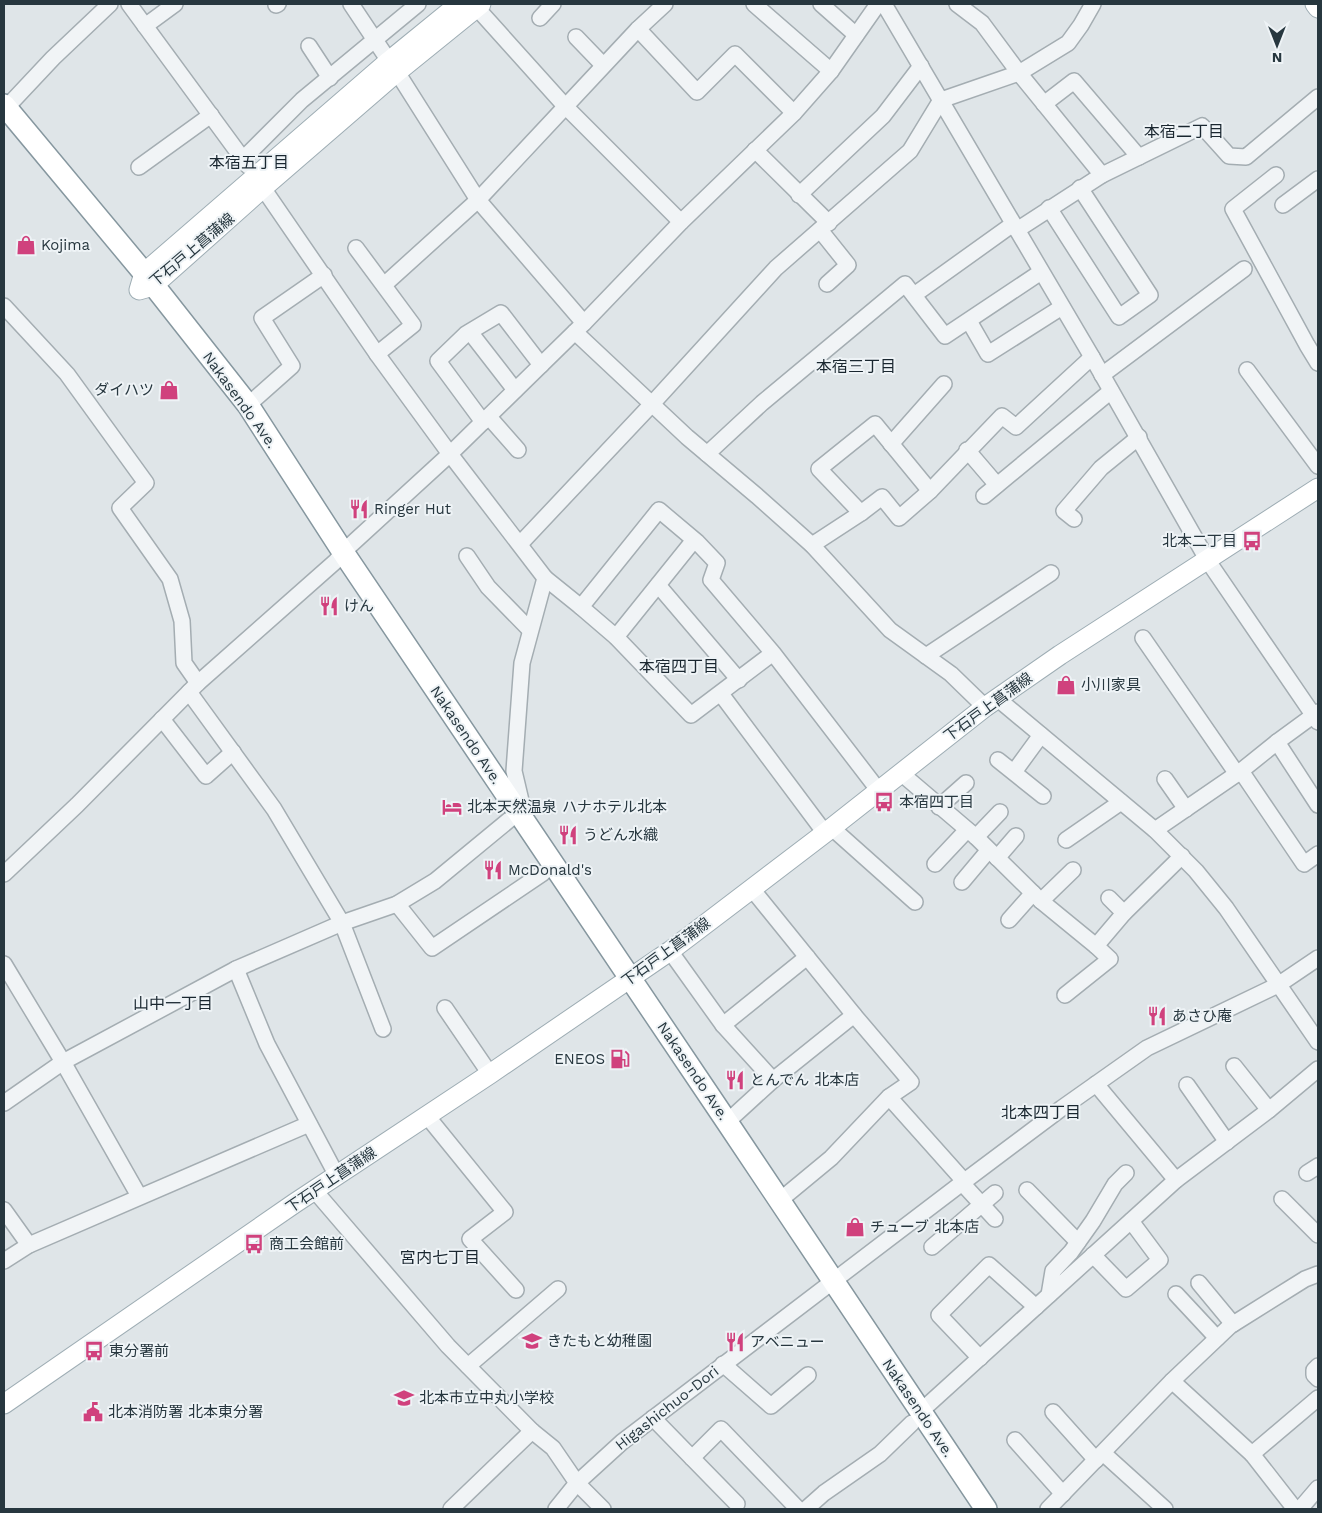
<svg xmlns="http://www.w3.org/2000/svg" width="1322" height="1513" font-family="'Work Sans','Noto Sans JP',sans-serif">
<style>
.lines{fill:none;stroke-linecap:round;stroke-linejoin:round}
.minor-casing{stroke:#a4adb2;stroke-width:18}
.major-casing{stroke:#9eadb4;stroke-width:21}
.highway-casing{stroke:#86979f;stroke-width:24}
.minor{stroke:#f1f4f6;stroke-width:15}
.major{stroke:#fff;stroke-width:19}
.highway{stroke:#fff;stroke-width:21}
.labels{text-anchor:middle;stroke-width:4;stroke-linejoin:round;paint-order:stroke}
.poi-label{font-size:15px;fill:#27373f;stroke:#eef3f6;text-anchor:start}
.street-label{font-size:15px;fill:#27373f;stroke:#eef3f6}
.neighbourhood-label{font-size:16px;fill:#1a2730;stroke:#eef3f6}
</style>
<rect width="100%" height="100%" fill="#dfe5e8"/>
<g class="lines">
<defs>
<g id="minor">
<polyline points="129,4 248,166"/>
<polyline points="351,4 389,61"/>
<polyline points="754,4 831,71"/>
<polyline points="821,4 856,35"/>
<polyline points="884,4 1092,357 1208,561 1318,722"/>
<polyline points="957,4 982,23 1019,73 1102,175"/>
<polyline points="276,5 278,4"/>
<polyline points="476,7 565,106 681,222"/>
<polyline points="540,18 553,4"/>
<polyline points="145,26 175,4"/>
<polyline points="638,29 697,92 735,54 794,113"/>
<polyline points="576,37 603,65"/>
<polyline points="309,46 330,78"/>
<polyline points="397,72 478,200 584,323"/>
<polyline points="1044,104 1074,81 1139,157"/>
<polyline points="6,108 53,58 110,4"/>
<polyline points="755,150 829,223"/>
<polyline points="243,159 302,100 418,4"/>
<polyline points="139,167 211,115"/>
<polyline points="1276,175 1233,209 1307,345 1318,363"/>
<polyline points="263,188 377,354 450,454 545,578 522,663 514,771 522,805 522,814"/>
<polyline points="799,195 883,116 921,66"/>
<polyline points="1283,205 1318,179"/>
<polyline points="1049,208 1119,317 1150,295 1080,188"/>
<polyline points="820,230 848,265 827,284"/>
<polyline points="1017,230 1102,175 1202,126 1229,156 1246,157 1318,97"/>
<polyline points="356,248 413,325 377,354"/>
<polyline points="384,285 478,200 638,29 665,4"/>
<polyline points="914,295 1013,224"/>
<polyline points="4,306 67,374 146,483 120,508 170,579 182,621 184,663 198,683"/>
<polyline points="969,321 988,354 1062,307"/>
<polyline points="470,332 515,390"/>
<polyline points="575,332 687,437 757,496 812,545 890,630 951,674 985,707"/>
<polyline points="1247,370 1318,466"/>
<polyline points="1102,375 1244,269"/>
<polyline points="248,405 292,366 262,318 324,275"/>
<polyline points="489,417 518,450"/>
<polyline points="483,422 438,361 466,334 501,313 541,365"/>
<polyline points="891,444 944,384"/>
<polyline points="967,450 997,485"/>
<polyline points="707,454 762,403 905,284 945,336 1041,272"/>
<polyline points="984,496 1111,391"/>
<polyline points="861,513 819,469 875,424 930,491"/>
<polyline points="1074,519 1064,511 1101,468 1139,437"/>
<polyline points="520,544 651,405 776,268 910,151 941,100 1019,73 1068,43 1081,25 1093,4"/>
<polyline points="812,545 861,513 882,497 899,518 930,491 1002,416 1016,427 1092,357"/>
<polyline points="467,556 488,587 530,630"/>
<polyline points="545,578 581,607"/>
<polyline points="658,585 739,680"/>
<polyline points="616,637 694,540"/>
<polyline points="1143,638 1237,774"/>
<polyline points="773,653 711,580 717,563 697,542 659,510 581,607 616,637 691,715 773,653 879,791"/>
<polyline points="926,656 1051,573"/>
<polyline points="189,692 274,809 342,923 383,1029"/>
<polyline points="721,694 825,833"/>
<polyline points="998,699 1155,830 1196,871 1226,908 1318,1042"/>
<polyline points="162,719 206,776 233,752"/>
<polyline points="1277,742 1318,805"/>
<polyline points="998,760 1043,796"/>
<polyline points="1241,771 1304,864 1318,854"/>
<polyline points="1014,772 1041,735"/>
<polyline points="902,774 976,837 1041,901 1096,946 1124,913 1182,856"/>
<polyline points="1165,779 1186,809"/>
<polyline points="939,807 966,783"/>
<polyline points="832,828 915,902"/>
<polyline points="1155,830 1241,771 1277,742 1318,712"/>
<polyline points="976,837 1000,812"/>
<polyline points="1066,840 1121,802"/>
<polyline points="997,858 1016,836"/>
<polyline points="935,864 967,830"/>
<polyline points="4,874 77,805 198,683 336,561 343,552 450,454 584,323 681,222 794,113 831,71 878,4"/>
<polyline points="962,882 988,851"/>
<polyline points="752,889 854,1015 911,1082 889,1097 831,1158 779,1201"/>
<polyline points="1109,898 1124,913"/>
<polyline points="1041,901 1073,870"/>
<polyline points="397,904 432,948 543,873"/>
<polyline points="1009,920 1033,893"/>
<polyline points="670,951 723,1025 773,1080"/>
<polyline points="4,964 63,1062 139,1196"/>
<polyline points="236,969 267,1044 337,1176"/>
<polyline points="1065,995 1110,959 1096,946"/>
<polyline points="445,1008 490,1074"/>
<polyline points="723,1025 807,957"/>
<polyline points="1234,1066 1269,1110"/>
<polyline points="1096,1084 1176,1180"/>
<polyline points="1187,1085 1227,1142"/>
<polyline points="889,1097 964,1181"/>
<polyline points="4,1103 63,1062 236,969 342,923 397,904 435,881 509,820"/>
<polyline points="427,1116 505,1212 470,1239 516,1290"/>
<polyline points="727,1122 773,1080 854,1015"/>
<polyline points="1307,1173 1318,1166"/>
<polyline points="962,1183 995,1219"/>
<polyline points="1027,1190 1078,1242"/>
<polyline points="315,1191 448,1346 532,1431 553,1448 577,1483 603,1509"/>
<polyline points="1282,1199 1318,1235"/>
<polyline points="4,1210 29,1245"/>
<polyline points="932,1247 995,1193"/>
<polyline points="1093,1255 1126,1289 1160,1260 1131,1221"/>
<polyline points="4,1261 29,1245 309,1124"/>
<polyline points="1199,1283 1233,1324"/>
<polyline points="1176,1294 1217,1338"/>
<polyline points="1049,1295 1053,1271 1071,1252 1093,1221 1115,1184 1126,1173"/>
<polyline points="980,1358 939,1315 989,1265 1036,1307"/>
<polyline points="723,1364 771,1406 808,1375"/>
<polyline points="468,1366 558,1289"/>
<polyline points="1318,1366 1314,1370 1314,1375 1318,1379"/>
<polyline points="1172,1381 1252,1454"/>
<polyline points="920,1412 1176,1180 1269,1110 1318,1069"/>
<polyline points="1053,1412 1096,1460"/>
<polyline points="653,1418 692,1458 721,1429 798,1509"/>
<polyline points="1015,1440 1063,1494"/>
<polyline points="1103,1453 1165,1509"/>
<polyline points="692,1458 737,1504"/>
<polyline points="451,1509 532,1431"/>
<polyline points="556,1509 577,1483 622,1442 962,1183 1062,1108 1147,1048 1278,985 1318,958"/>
<polyline points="806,1509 824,1493 880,1454 912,1423"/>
<polyline points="1048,1509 1172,1381 1230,1326 1305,1279 1318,1274"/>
<polyline points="1295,1509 1252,1454 1318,1398"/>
<polyline points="1300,1509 1318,1488"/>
</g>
<g id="major">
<polyline points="459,4 389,61 144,273 139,290 153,286 263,188 397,72 481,4"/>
<polyline points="1315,4 1318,8"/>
<polyline points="4,1404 295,1203 490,1074 670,951 825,833 985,707 1060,655 1318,488"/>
</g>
<polyline id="highway" points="4,105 144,273 248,405 343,552 727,1122 986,1509"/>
</defs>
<!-- minor casing -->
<use href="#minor" class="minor-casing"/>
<!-- major casing -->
<use href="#major" class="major-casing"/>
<!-- highway casing -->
<use href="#highway" class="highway-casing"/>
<!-- minor -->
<use href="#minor" class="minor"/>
<!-- major -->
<use href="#major" class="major"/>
<!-- highway -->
<use href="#highway" class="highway"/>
</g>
<!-- icons -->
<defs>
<symbol id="shop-bare" viewBox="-9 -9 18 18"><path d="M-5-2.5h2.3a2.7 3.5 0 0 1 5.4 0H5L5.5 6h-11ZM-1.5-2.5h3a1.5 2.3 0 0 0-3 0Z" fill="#d0417d" stroke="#eef3f6" stroke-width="2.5" paint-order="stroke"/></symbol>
<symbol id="restaurant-bare" viewBox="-9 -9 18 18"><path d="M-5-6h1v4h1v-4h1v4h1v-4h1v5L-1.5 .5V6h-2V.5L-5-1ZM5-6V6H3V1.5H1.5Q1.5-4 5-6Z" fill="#d0417d" stroke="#eef3f6" stroke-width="2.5" paint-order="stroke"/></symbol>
<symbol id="bus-bare" viewBox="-9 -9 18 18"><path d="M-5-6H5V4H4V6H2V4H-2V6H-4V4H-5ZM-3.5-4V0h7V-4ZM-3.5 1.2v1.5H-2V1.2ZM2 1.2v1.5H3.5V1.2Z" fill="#d0417d" stroke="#eef3f6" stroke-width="2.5" paint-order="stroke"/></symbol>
<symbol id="hotel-bare" viewBox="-9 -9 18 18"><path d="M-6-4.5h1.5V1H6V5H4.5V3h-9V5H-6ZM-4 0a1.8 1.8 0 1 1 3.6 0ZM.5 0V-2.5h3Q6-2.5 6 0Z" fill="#d0417d" stroke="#eef3f6" stroke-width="2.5" paint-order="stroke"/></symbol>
<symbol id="fuel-bare" viewBox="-9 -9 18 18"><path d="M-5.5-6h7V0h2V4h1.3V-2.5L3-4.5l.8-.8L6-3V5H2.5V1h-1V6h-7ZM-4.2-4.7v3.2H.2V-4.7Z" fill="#d0417d" stroke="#eef3f6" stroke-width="2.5" paint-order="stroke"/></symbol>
<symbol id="school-bare" viewBox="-9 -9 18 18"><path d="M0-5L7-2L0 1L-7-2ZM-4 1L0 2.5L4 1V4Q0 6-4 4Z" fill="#d0417d" stroke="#eef3f6" stroke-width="2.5" paint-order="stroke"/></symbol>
<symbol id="civic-bare" viewBox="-9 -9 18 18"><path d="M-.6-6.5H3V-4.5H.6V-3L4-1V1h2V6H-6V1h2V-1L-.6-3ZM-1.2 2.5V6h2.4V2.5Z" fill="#d0417d" stroke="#eef3f6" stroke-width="2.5" paint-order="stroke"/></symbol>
</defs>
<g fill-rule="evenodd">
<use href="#shop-bare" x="12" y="231" width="28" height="28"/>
<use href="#shop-bare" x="155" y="376" width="28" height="28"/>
<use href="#restaurant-bare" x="345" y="495" width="28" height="28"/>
<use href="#bus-bare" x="1238" y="527" width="28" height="28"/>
<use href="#restaurant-bare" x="315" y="592" width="28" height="28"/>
<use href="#shop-bare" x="1052" y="671" width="28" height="28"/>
<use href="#bus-bare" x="870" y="788" width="28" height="28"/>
<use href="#hotel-bare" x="438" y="793" width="28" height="28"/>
<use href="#restaurant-bare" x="554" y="821" width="28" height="28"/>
<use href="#restaurant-bare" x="479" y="856" width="28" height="28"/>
<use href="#restaurant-bare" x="1143" y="1002" width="28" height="28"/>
<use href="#fuel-bare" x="606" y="1045" width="28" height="28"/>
<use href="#restaurant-bare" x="721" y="1066" width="28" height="28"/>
<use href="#shop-bare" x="841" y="1213" width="28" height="28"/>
<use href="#bus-bare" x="240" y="1230" width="28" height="28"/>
<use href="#school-bare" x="518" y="1327" width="28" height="28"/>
<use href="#restaurant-bare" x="721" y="1328" width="28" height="28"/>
<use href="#bus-bare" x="80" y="1337" width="28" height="28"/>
<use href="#school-bare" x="390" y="1384" width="28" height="28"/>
<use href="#civic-bare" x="79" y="1398" width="28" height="28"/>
</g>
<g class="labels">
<!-- poi labels -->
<g class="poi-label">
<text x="41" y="250">Kojima</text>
<text x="154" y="395" text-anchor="end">ダイハツ</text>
<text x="374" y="514">Ringer Hut</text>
<text x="1237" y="546" text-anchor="end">北本二丁目</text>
<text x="344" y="611">けん</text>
<text x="1081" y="690">小川家具</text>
<text x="899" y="807">本宿四丁目</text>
<text x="467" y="812">北本天然温泉 ハナホテル北本</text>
<text x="583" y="840">うどん水織</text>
<text x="508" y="875">McDonald's</text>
<text x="1172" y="1021">あさひ庵</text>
<text x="605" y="1064" text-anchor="end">ENEOS</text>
<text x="750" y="1085">とんでん 北本店</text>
<text x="870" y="1232">チューブ 北本店</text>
<text x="269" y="1249">商工会館前</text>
<text x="547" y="1346">きたもと幼稚園</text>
<text x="750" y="1347">アベニュー</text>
<text x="109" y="1356">東分署前</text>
<text x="419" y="1403">北本市立中丸小学校</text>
<text x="108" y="1417">北本消防署 北本東分署</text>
</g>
<!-- street labels -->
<g class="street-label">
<text transform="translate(192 250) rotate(-40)" y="5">下石戸上菖蒲線</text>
<text transform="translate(240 400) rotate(54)" y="5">Nakasendo Ave.</text>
<text transform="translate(988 707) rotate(-36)" y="5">下石戸上菖蒲線</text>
<text transform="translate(466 735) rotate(56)" y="5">Nakasendo Ave.</text>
<text transform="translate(666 952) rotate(-36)" y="5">下石戸上菖蒲線</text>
<text transform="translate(693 1071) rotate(56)" y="5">Nakasendo Ave.</text>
<text transform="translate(331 1180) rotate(-34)" y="5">下石戸上菖蒲線</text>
<text transform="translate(667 1408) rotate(-38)" y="5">Higashichuo-Dori</text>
<text transform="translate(918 1408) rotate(56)" y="5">Nakasendo Ave.</text>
</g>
<!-- neighbourhood labels -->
<g class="neighbourhood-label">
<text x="1184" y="137">本宿二丁目</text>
<text x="249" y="168">本宿五丁目</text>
<text x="856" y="372">本宿三丁目</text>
<text x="679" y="672">本宿四丁目</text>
<text x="173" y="1009">山中一丁目</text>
<text x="1041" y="1118">北本四丁目</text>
<text x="440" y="1263">宮内七丁目</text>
</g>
</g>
<!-- border -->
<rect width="1322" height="1513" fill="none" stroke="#27373f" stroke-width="10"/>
<!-- north arrow -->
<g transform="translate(1277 45) rotate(180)" stroke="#eef3f6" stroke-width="4" paint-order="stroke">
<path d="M0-4L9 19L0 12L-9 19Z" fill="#27373f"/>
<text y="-8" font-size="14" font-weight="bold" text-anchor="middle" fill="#27373f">N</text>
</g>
</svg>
